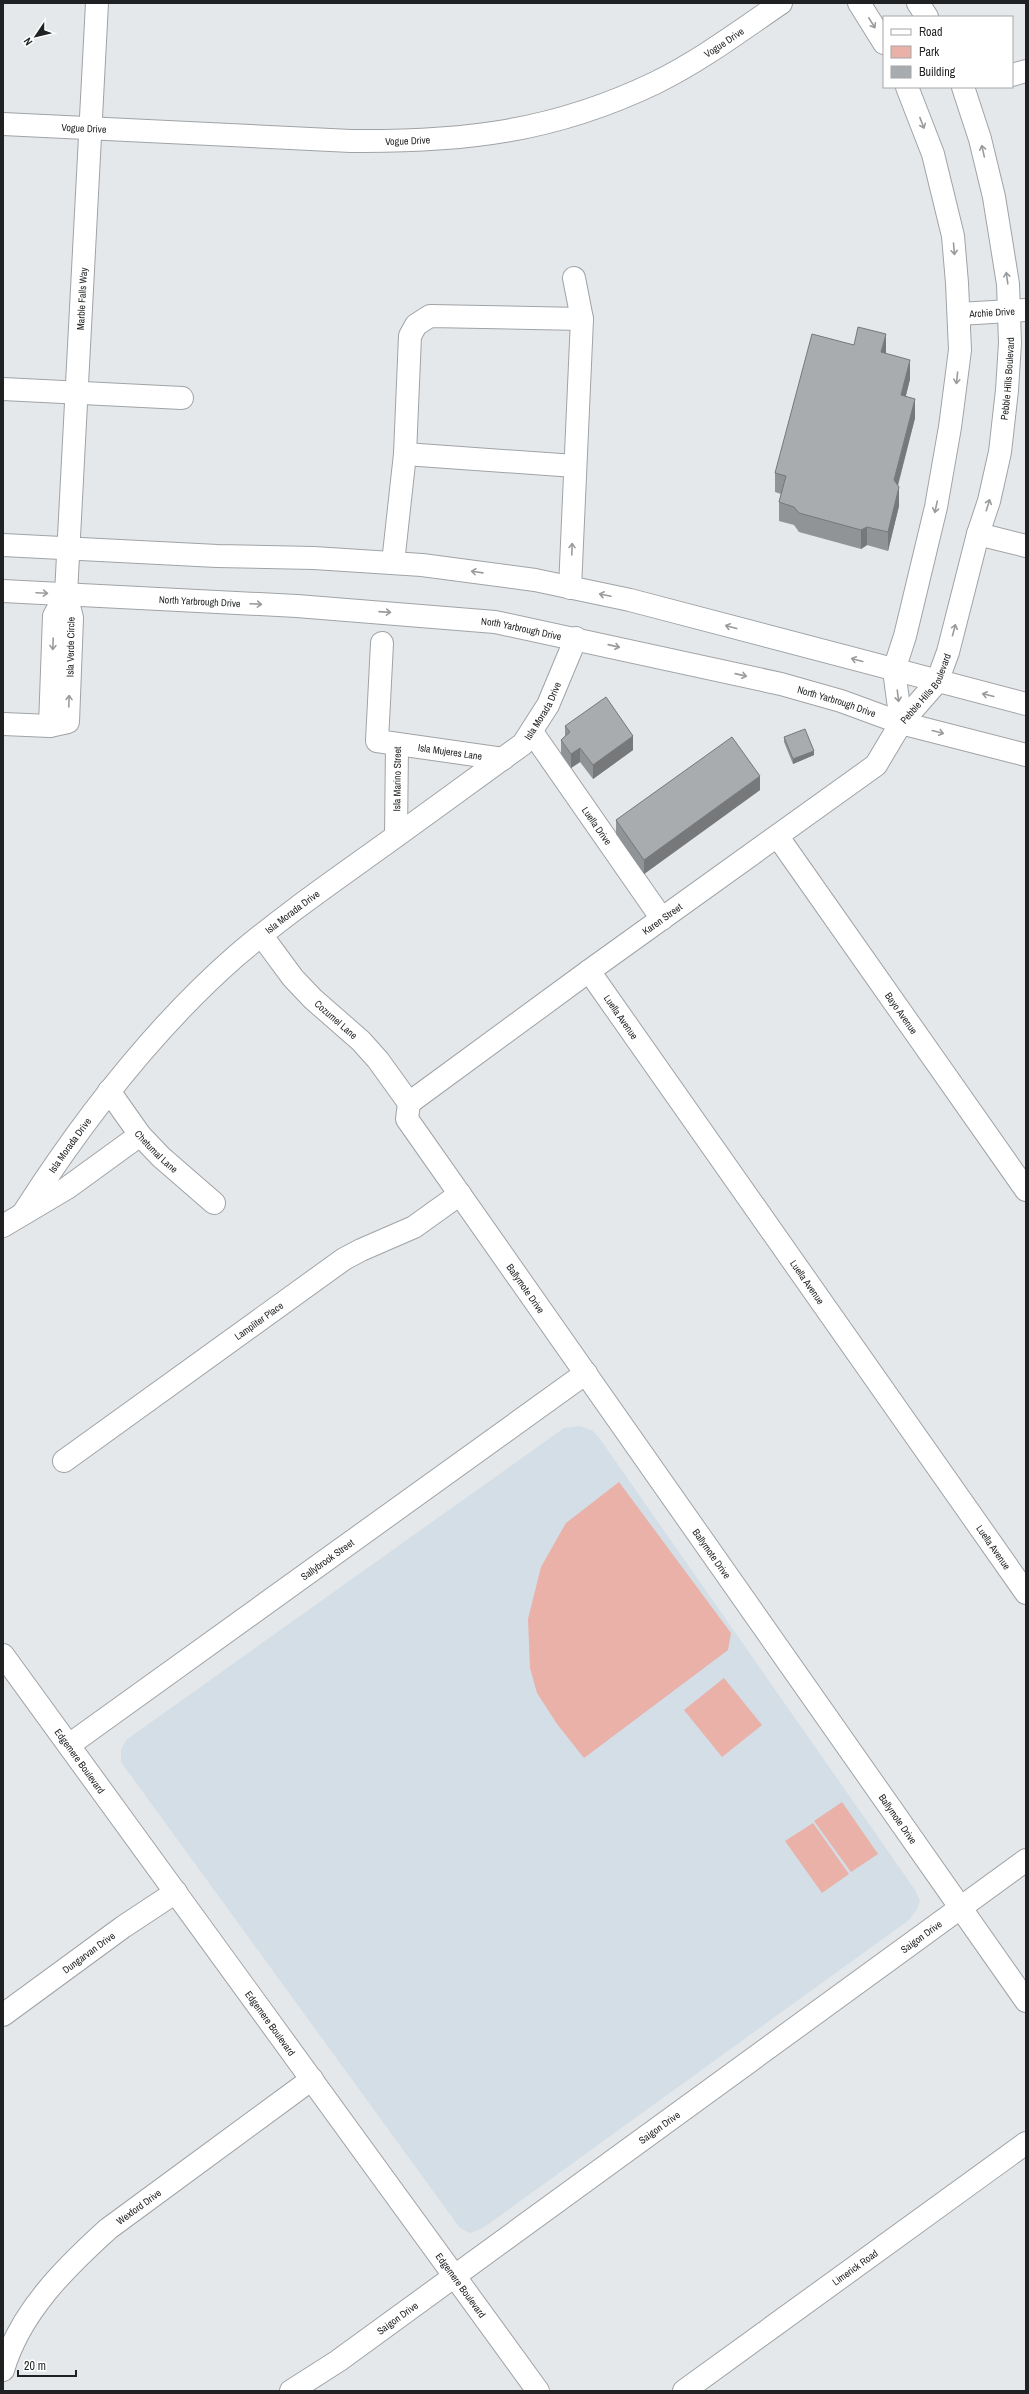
<svg xmlns="http://www.w3.org/2000/svg" width="1029" height="2394" font-family="'Archivo Narrow',sans-serif">
<style>
.built{fill:#d3dee6}
.green{fill:#eab1a8}
.lines{fill:none;stroke-linecap:round;stroke-linejoin:round}
.minor-casing{stroke:#a0a3a6;stroke-width:24}
.secondary-casing{stroke:#a0a3a6;stroke-width:24}
.primary-casing{stroke:#a0a3a6;stroke-width:24}
.minor{stroke:#fff;stroke-width:22}
.secondary{stroke:#fff;stroke-width:22}
.primary{stroke:#fff;stroke-width:22}
.wall{fill:#909496}
.shaded-wall{fill:#76787a}
.building{fill:#a8acaf;stroke:#76787a}
.oneway{stroke:#9a9b9c}
.labels{text-anchor:middle;stroke-width:3;stroke-linejoin:round;paint-order:stroke}
.street-label{font-size:10px;fill:#1f2122;stroke:#fff}
</style>
<rect width="100%" height="100%" fill="#e4e8eb"/>
<!-- built -->
<polygon class="built" points="580,1426 593,1431 600,1439 915,1890 920,1901 917,1909 909,1920 483,2228 470,2233 460,2228 121,1762 121,1750 126,1740 564,1428"/>
<!-- green -->
<g class="green">
<polygon points="619,1482 731,1633 728,1650 584,1758 557,1724 537,1693 530,1668 528,1619 541,1567 566,1523"/>
<polygon points="724,1678 762,1725 722,1757 684,1710"/>
<polygon points="842,1802 878,1854 851,1872 814,1821"/>
<polygon points="813,1823 849,1874 822,1893 785,1841"/>
</g>
<g class="lines">
<defs>
<g id="minor">
<polyline points="1012,75 1026,71"/>
<path id="s1" d="M 3,124 L 351,141 C 463,142 553,132 655,83 C 700,61 740,31 781,3"/>
<path id="s2" d="M 959,314 L 1026,310"/>
<polyline points="3,389 182,398"/>
<polyline points="405,454 575,466"/>
<polyline points="978,534 1026,546"/>
<polyline points="393,563 405,454 410,336 416,325 430,316 582,319"/>
<polyline points="570,588 582,319 574,278"/>
<path id="s3" d="M 382,643 L 377,741 L 503,759"/>
<path id="s4" d="M 3,724 L 50,726 L 68,722 L 72,618 L 66,594 L 97,3"/>
<polyline points="50,726 54,616 66,594"/>
<path id="s5" d="M 532,732 L 662,919"/>
<path id="s6" d="M 396,836 L 397,745"/>
<path id="s7" d="M 778,837 L 1026,1190"/>
<path id="s8" d="M 262,936 L 293,978 L 313,999 L 361,1041 L 378,1060 L 409,1103"/>
<path id="s9" d="M 589,971 L 1026,1593"/>
<path id="s10" d="M 109,1091 L 140,1135 L 161,1157 L 214,1203"/>
<path id="s11" d="M 409,1103 L 407,1119 L 1026,2001"/>
<path id="s12" d="M 409,1103 L 589,971 L 876,765 L 901,723"/>
<path id="s13" d="M 24,1212 C 83,1120 154,1028 236,956 C 276,922 318,892 360,862 C 415,823 469,783 523,744 L 548,705 L 576,638"/>
<polyline points="3,1226 67,1188 140,1135"/>
<path id="s14" d="M 64,1461 L 344,1259 L 361,1250 L 414,1227 L 460,1194"/>
<path id="s15" d="M 69,1745 L 586,1373"/>
<path id="s16" d="M 3,2015 L 123,1927 L 176,1892"/>
<path id="s17" d="M 3,2370 C 20,2312 65,2268 108,2229 L 312,2079"/>
<path id="s18" d="M 291,2391 L 338,2361 L 1026,1860"/>
<path id="s19" d="M 684,2391 L 1026,2143"/>
</g>
<g id="secondary">
<polyline points="859,3 884,43"/>
<polyline points="918,3 927,17"/>
<path id="s20" d="M 901,723 L 937,682 L 948,652 L 978,534 L 989,501 L 1000,452 L 1007,390 L 1010,343 L 1008,284 L 994,197 L 980,139 L 963,87"/>
<polyline points="901,723 894,670 905,636 936,507 950,427 960,350 957,283 953,236 933,154 907,87"/>
<path id="s21" d="M 3,1655 L 538,2391"/>
</g>
<g id="primary">
<polyline points="3,545 217,556 314,558 422,565 535,580 630,600 1026,704"/>
<path id="s22" d="M 3,591 L 297,606 L 495,622 L 781,684 L 841,701 L 901,723 L 1026,755"/>
</g>
</defs>
<!-- minor casing -->
<use href="#minor" class="minor-casing"/>
<!-- secondary casing -->
<use href="#secondary" class="secondary-casing"/>
<!-- primary casing -->
<use href="#primary" class="primary-casing"/>
<!-- minor -->
<use href="#minor" class="minor"/>
<!-- secondary -->
<use href="#secondary" class="secondary"/>
<!-- primary -->
<use href="#primary" class="primary"/>
</g>
<!-- wall -->
<g class="wall">
<polygon points="886,354 910,379 906,396 915,418 898,486 899,506 888,551 867,545 861,549 799,532 794,525 779,521 779,502 781,494 775,492 775,473"/>
<polygon points="565,726 633,750 593,779 580,762 571,768 561,754 561,740 565,736"/>
<polygon points="784,737 814,755 793,764 784,742"/>
<polygon points="760,790 644,874 616,834 616,820"/>
</g>
<!-- shaded-wall -->
<g class="shaded-wall">
<polygon points="886,334 886,353 881,371 881,352"/>
<polygon points="910,360 910,379 901,414 901,395"/>
<polygon points="915,399 915,418 894,499 894,480"/>
<polygon points="899,487 899,506 888,551 888,532"/>
<polygon points="867,527 867,545 861,549 861,530"/>
<polygon points="633,736 633,750 593,779 593,765"/>
<polygon points="580,748 580,762 571,768 571,754"/>
<polygon points="814,751 814,755 793,764 793,759"/>
<polygon points="760,776 760,790 644,874 644,860"/>
</g>
<!-- building -->
<g class="building">
<polygon points="858,327 886,334 881,352 910,360 901,395 915,399 894,480 899,487 888,532 867,527 861,530 799,513 794,507 779,502 786,476 775,473 812,334 854,345"/>
<polygon points="606,697 633,736 593,765 580,748 571,754 561,740 570,732 565,726"/>
<polygon points="805,729 814,751 793,759 784,737"/>
<polygon points="732,737 760,776 644,860 616,820"/>
</g>
<!-- one-way arrows -->
<defs><path id="oneway-shaft" d="M-6 0H5M1.5-3L5.5 0L1.5 3" fill="none" stroke-width="1.6" stroke-linecap="round" stroke-linejoin="round"/></defs>
<g class="oneway">
<use href="#oneway-shaft" transform="translate(872 23) rotate(58)"/>
<use href="#oneway-shaft" transform="translate(922 123) rotate(69)"/>
<use href="#oneway-shaft" transform="translate(983 151) rotate(-103)"/>
<use href="#oneway-shaft" transform="translate(954 249) rotate(85)"/>
<use href="#oneway-shaft" transform="translate(1007 278) rotate(-98)"/>
<use href="#oneway-shaft" transform="translate(957 378) rotate(96)"/>
<use href="#oneway-shaft" transform="translate(988 505) rotate(-73)"/>
<use href="#oneway-shaft" transform="translate(936 507) rotate(102)"/>
<use href="#oneway-shaft" transform="translate(572 549) rotate(-88)"/>
<use href="#oneway-shaft" transform="translate(477 572) rotate(-172)"/>
<use href="#oneway-shaft" transform="translate(42 593) rotate(3)"/>
<use href="#oneway-shaft" transform="translate(605 595) rotate(-168)"/>
<use href="#oneway-shaft" transform="translate(256 604) rotate(3)"/>
<use href="#oneway-shaft" transform="translate(385 612) rotate(4)"/>
<use href="#oneway-shaft" transform="translate(731 627) rotate(-165)"/>
<use href="#oneway-shaft" transform="translate(954 630) rotate(-75)"/>
<use href="#oneway-shaft" transform="translate(53 644) rotate(92)"/>
<use href="#oneway-shaft" transform="translate(614 646) rotate(13)"/>
<use href="#oneway-shaft" transform="translate(857 660) rotate(-165)"/>
<use href="#oneway-shaft" transform="translate(741 675) rotate(13)"/>
<use href="#oneway-shaft" transform="translate(988 695) rotate(-166)"/>
<use href="#oneway-shaft" transform="translate(898 696) rotate(83)"/>
<use href="#oneway-shaft" transform="translate(69 701) rotate(-88)"/>
<use href="#oneway-shaft" transform="translate(938 732) rotate(15)"/>
</g>
<g class="labels">
<!-- street labels -->
<g class="street-label">
<text dy="4" stroke="none"><textPath href="#s1" startOffset="741">Vogue Drive</textPath></text>
<text dy="4" stroke="none"><textPath href="#s1" startOffset="81">Vogue Drive</textPath></text>
<text dy="4" stroke="none"><textPath href="#s1" startOffset="405">Vogue Drive</textPath></text>
<text dy="4" stroke="none"><textPath href="#s4" startOffset="490">Marble Falls Way</textPath></text>
<text dy="4" stroke="none"><textPath href="#s2" startOffset="33">Archie Drive</textPath></text>
<text dy="4" stroke="none"><textPath href="#s20" startOffset="367">Pebble Hills Boulevard</textPath></text>
<text dy="4" stroke="none"><textPath href="#s22" startOffset="197">North Yarbrough Drive</textPath></text>
<text dy="4" stroke="none"><textPath href="#s22" startOffset="520">North Yarbrough Drive</textPath></text>
<text transform="translate(70 647) rotate(-89)" y="4">Isla Verde Circle</text>
<text dy="4" stroke="none"><textPath href="#s20" startOffset="43">Pebble Hills Boulevard</textPath></text>
<text dy="4" stroke="none"><textPath href="#s22" startOffset="844">North Yarbrough Drive</textPath></text>
<text dy="4" stroke="none"><textPath href="#s13" startOffset="729">Isla Morada Drive</textPath></text>
<text dy="4" stroke="none"><textPath href="#s3" startOffset="172">Isla Mujeres Lane</textPath></text>
<text dy="4" stroke="none"><textPath href="#s6" startOffset="57">Isla Marino Street</textPath></text>
<text dy="4" stroke="none"><textPath href="#s5" startOffset="114">Luella Drive</textPath></text>
<text dy="4" stroke="none"><textPath href="#s13" startOffset="405">Isla Morada Drive</textPath></text>
<text dy="4" stroke="none"><textPath href="#s12" startOffset="313">Karen Street</textPath></text>
<text dy="4" stroke="none"><textPath href="#s7" startOffset="215">Bayo Avenue</textPath></text>
<text dy="4" stroke="none"><textPath href="#s9" startOffset="56">Luella Avenue</textPath></text>
<text dy="4" stroke="none"><textPath href="#s8" startOffset="112">Cozumel Lane</textPath></text>
<text dy="4" stroke="none"><textPath href="#s13" startOffset="81">Isla Morada Drive</textPath></text>
<text dy="4" stroke="none"><textPath href="#s10" startOffset="77">Chetumal Lane</textPath></text>
<text dy="4" stroke="none"><textPath href="#s9" startOffset="380">Luella Avenue</textPath></text>
<text dy="4" stroke="none"><textPath href="#s11" startOffset="223">Ballymote Drive</textPath></text>
<text dy="4" stroke="none"><textPath href="#s14" startOffset="240">Lampliter Place</textPath></text>
<text dy="4" stroke="none"><textPath href="#s9" startOffset="704">Luella Avenue</textPath></text>
<text dy="4" stroke="none"><textPath href="#s11" startOffset="547">Ballymote Drive</textPath></text>
<text dy="4" stroke="none"><textPath href="#s15" startOffset="318">Sallybrook Street</textPath></text>
<text dy="4" stroke="none"><textPath href="#s21" startOffset="131">Edgemere Boulevard</textPath></text>
<text dy="4" stroke="none"><textPath href="#s11" startOffset="871">Ballymote Drive</textPath></text>
<text dy="4" stroke="none"><textPath href="#s18" startOffset="777">Saigon Drive</textPath></text>
<text dy="4" stroke="none"><textPath href="#s16" startOffset="106">Dungarvan Drive</textPath></text>
<text dy="4" stroke="none"><textPath href="#s21" startOffset="455">Edgemere Boulevard</textPath></text>
<text dy="4" stroke="none"><textPath href="#s18" startOffset="453">Saigon Drive</textPath></text>
<text dy="4" stroke="none"><textPath href="#s17" startOffset="216">Wexford Drive</textPath></text>
<text dy="4" stroke="none"><textPath href="#s19" startOffset="211">Limerick Road</textPath></text>
<text dy="4" stroke="none"><textPath href="#s21" startOffset="779">Edgemere Boulevard</textPath></text>
<text dy="4" stroke="none"><textPath href="#s18" startOffset="129">Saigon Drive</textPath></text>
</g>
</g>
<!-- border -->
<rect width="1029" height="2394" fill="none" stroke="#1f2122" stroke-width="8"/>
<!-- legend -->
<rect x="883" y="16" width="130" height="72" fill="#ffffff" stroke="#a5a6a7"/>
<rect x="891" y="29" width="20" height="6" fill="#ffffff" stroke="#a5a6a7"/>
<text x="919" y="36" font-size="12" fill="#1f2122">Road</text>
<rect x="891" y="46" width="20" height="12" fill="#eab1a8" stroke="#a5a6a7"/>
<text x="919" y="56" font-size="12" fill="#1f2122">Park</text>
<rect x="891" y="66" width="20" height="12" fill="#a8acaf" stroke="#a5a6a7"/>
<text x="919" y="76" font-size="12" fill="#1f2122">Building</text>
<!-- north arrow -->
<g transform="translate(36 36) rotate(235)" stroke="#ffffff" stroke-width="3" paint-order="stroke">
<path d="M0-3L7 15L0 10L-7 15Z" fill="#1f2122"/>
<text y="-6" font-size="11" font-weight="bold" text-anchor="middle" fill="#1f2122">N</text>
</g>
<!-- scale -->
<path d="M18 2370v6h58v-6" fill="none" stroke="#1f2122" stroke-width="2"/>
<text x="24" y="2370" font-size="12" fill="#1f2122" stroke="#ffffff" stroke-width="3" paint-order="stroke">20 m</text>
</svg>
